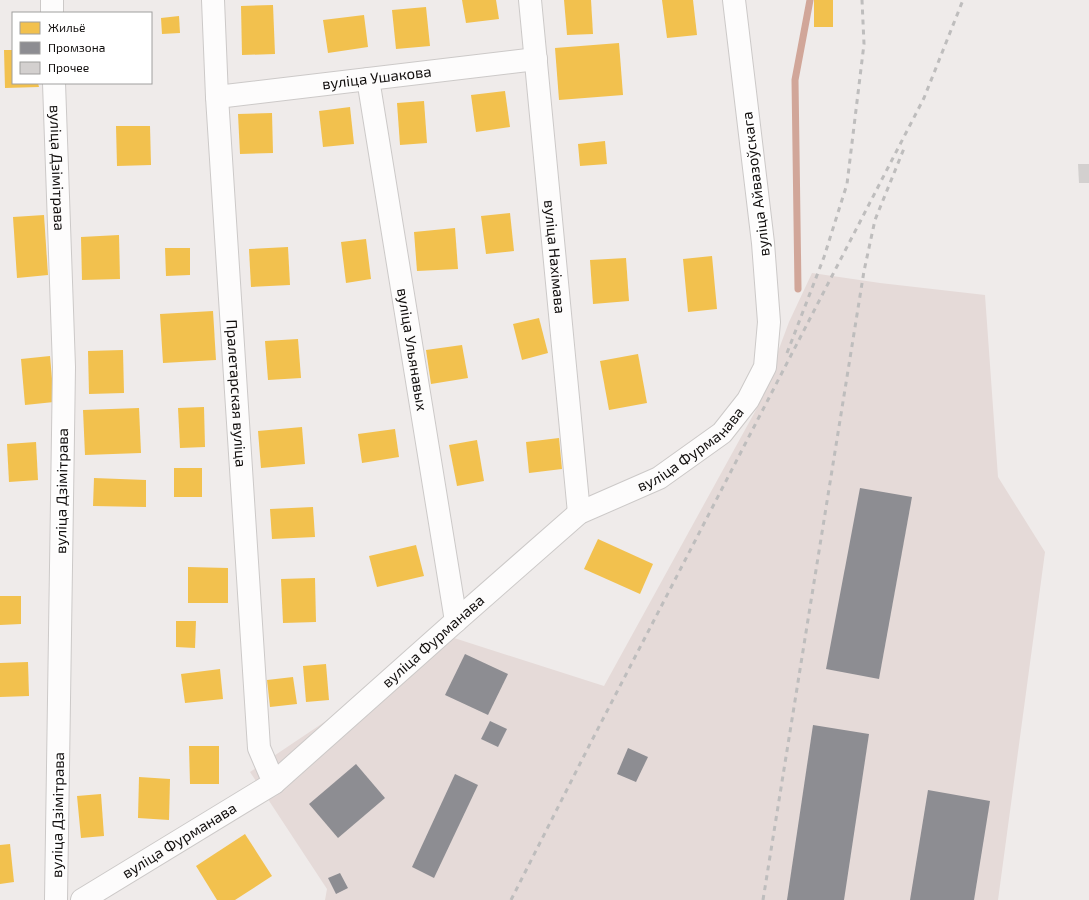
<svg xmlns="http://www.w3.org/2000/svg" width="1089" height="900" font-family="'Exo 2',sans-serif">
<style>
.built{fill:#e5dad8}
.homes{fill:#f2c14e}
.industry{fill:#8d8d92}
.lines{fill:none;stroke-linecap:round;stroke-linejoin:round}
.stream{stroke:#d1a699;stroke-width:7}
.building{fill:#d3d0cf}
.minor-casing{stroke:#ccc9c8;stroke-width:24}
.minor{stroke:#fdfcfc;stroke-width:22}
.rail{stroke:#bebdbd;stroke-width:3;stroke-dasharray:5 5;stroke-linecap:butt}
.labels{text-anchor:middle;stroke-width:4;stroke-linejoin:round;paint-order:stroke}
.street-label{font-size:15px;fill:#110e0d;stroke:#fff}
</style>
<rect width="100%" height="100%" fill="#efebea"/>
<!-- built -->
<polygon class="built" points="812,273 880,283 985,295 998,477 1045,552 998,900 325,900 327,889 250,772 451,637 604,686 757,408 789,322"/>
<!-- homes -->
<g class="homes">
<polygon points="462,0 496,0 499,19 466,23"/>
<polygon points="564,0 591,0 593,34 567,35"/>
<polygon points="662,0 693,0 697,35 667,38"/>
<rect x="814" y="0" width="19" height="27"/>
<polygon points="273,5 275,54 242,55 241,6"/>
<polygon points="426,7 430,46 396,49 392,10"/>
<polygon points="364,15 368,47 328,53 323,20"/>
<polygon points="179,16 180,33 162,34 161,18"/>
<polygon points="619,43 623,95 559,100 555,48"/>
<polygon points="4,50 13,50 13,83 38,83 39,87 5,88"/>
<polygon points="505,91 510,127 476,132 471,95"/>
<polygon points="424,101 427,143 400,145 397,103"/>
<polygon points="350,107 354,144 323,147 319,111"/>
<polygon points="272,113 273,153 240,154 238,114"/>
<polygon points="116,126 150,126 151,165 117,166"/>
<polygon points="605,141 607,164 580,166 578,144"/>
<polygon points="510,213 514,251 486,254 481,216"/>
<polygon points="44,215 48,275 17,278 13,217"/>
<polygon points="455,228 458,269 417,271 414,232"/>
<polygon points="119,235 120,279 82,280 81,237"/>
<polygon points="366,239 371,279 346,283 341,242"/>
<polygon points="288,247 290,285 251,287 249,249"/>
<polygon points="165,248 190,248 190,275 166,276"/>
<polygon points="712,256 717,309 688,312 683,259"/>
<polygon points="626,258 629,301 593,304 590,260"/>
<polygon points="213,311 216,360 163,363 160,314"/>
<polygon points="539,318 548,353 522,360 513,324"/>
<polygon points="298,339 301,378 268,380 265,341"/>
<polygon points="462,345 468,378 431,384 426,350"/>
<polygon points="123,350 124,393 89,394 88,351"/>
<polygon points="638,354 647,403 609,410 600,361"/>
<polygon points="50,356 54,402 25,405 21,359"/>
<polygon points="204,407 205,447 180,448 178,408"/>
<polygon points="139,408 141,453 85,455 83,410"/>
<polygon points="302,427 305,464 261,468 258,431"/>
<polygon points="395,429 399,457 362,463 358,434"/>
<polygon points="559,438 562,469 529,473 526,442"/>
<polygon points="477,440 484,481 457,486 449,445"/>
<polygon points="36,442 38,480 9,482 7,444"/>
<rect x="174" y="468" width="28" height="29"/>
<polygon points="94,478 146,480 146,507 93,506"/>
<polygon points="313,507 315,537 272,539 270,509"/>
<polygon points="598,539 653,564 640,594 584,569"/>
<polygon points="416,545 424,576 377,587 369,556"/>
<polygon points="188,567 228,568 228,603 188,603"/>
<polygon points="315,578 316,622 283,623 281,579"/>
<polygon points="0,596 21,596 21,624 0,625"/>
<polygon points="176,621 196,621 195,648 176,647"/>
<polygon points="28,662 29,696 0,697 0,663"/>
<polygon points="326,664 329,700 306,702 303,666"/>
<polygon points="220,669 223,699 185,703 181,674"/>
<polygon points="293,677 297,704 270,707 267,680"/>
<polygon points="189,746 219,746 219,784 190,784"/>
<polygon points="139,777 170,779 169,820 138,818"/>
<polygon points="101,794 104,836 81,838 77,796"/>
<polygon points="245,834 272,876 235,900 217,900 196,866"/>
<polygon points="10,844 14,882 0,884 0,845"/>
</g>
<!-- industry -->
<g class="industry">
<polygon points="860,488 912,497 879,679 826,669"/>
<polygon points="465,654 508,674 488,715 445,695"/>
<polygon points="490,721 507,729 498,747 481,739"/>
<polygon points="813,725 869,734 844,900 787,900"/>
<polygon points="628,748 648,757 636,782 617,774"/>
<polygon points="356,764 385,798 338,838 309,804"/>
<polygon points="455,774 478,785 434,878 412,867"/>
<polygon points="928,790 990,801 974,900 910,900"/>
<polygon points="340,873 348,888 336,894 328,878"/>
</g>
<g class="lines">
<!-- stream -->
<polyline class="stream" points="798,289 795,80 810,0"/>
</g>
<!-- building -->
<polygon class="building" points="1078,164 1089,164 1089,183 1079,183"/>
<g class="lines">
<defs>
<g id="minor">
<polyline points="52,0 52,13"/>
<path id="s1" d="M 213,0 L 217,97 L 259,748 L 274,783"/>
<path id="s2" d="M 530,0 L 579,513"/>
<path id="s3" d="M 368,79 L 456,621"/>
<path id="s4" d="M 54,83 L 64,367 L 56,900"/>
<path id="s5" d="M 217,97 L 536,59"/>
<path id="s6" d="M 82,900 L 274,783 L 456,621 L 579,513 L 659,478 L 722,433 L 748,400 L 765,367 L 769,322 L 763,243 L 734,0"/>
</g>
</defs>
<!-- minor casing -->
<use href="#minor" class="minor-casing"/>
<!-- minor -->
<use href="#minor" class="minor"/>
<!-- rail -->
<g class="rail">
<polyline points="787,353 824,257 847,184 864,44 862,0"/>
<polyline points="511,900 589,746 924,98 963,0"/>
<polyline points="763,900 864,271 875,220 905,146"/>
</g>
</g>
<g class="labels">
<!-- street labels -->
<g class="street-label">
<text dy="5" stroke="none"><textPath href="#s5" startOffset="161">вуліца Ушакова</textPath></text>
<text dy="5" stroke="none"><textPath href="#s4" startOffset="85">вуліца Дзімітрава</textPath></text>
<text transform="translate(756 184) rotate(-97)" y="5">вуліца Айвазоўскага</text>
<text dy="5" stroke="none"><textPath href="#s2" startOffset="258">вуліца Нахімава</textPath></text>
<text dy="5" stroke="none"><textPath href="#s3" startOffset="274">вуліца Ульянавых</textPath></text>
<text dy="5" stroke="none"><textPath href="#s1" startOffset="394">Пралетарская вуліца</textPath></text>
<text dy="5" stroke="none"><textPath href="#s6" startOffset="762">вуліца Фурманава</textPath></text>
<text transform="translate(62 491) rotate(-89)" y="5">вуліца Дзімітрава</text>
<text dy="5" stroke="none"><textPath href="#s6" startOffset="438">вуліца Фурманава</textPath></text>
<text transform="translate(58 815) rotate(-89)" y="5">вуліца Дзімітрава</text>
<text dy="5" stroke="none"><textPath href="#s6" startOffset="114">вуліца Фурманава</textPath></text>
</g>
</g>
<!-- legend -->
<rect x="12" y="12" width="140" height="72" fill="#ffffff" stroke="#a09f9e"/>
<rect x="20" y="22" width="20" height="12" fill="#f2c14e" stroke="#a09f9e"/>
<text x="48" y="32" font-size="12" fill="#110e0d">Жильё</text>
<rect x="20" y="42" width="20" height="12" fill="#8d8d92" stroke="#a09f9e"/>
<text x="48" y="52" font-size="12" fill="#110e0d">Промзона</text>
<rect x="20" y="62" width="20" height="12" fill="#d3d0cf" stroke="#a09f9e"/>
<text x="48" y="72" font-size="12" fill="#110e0d">Прочее</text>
</svg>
